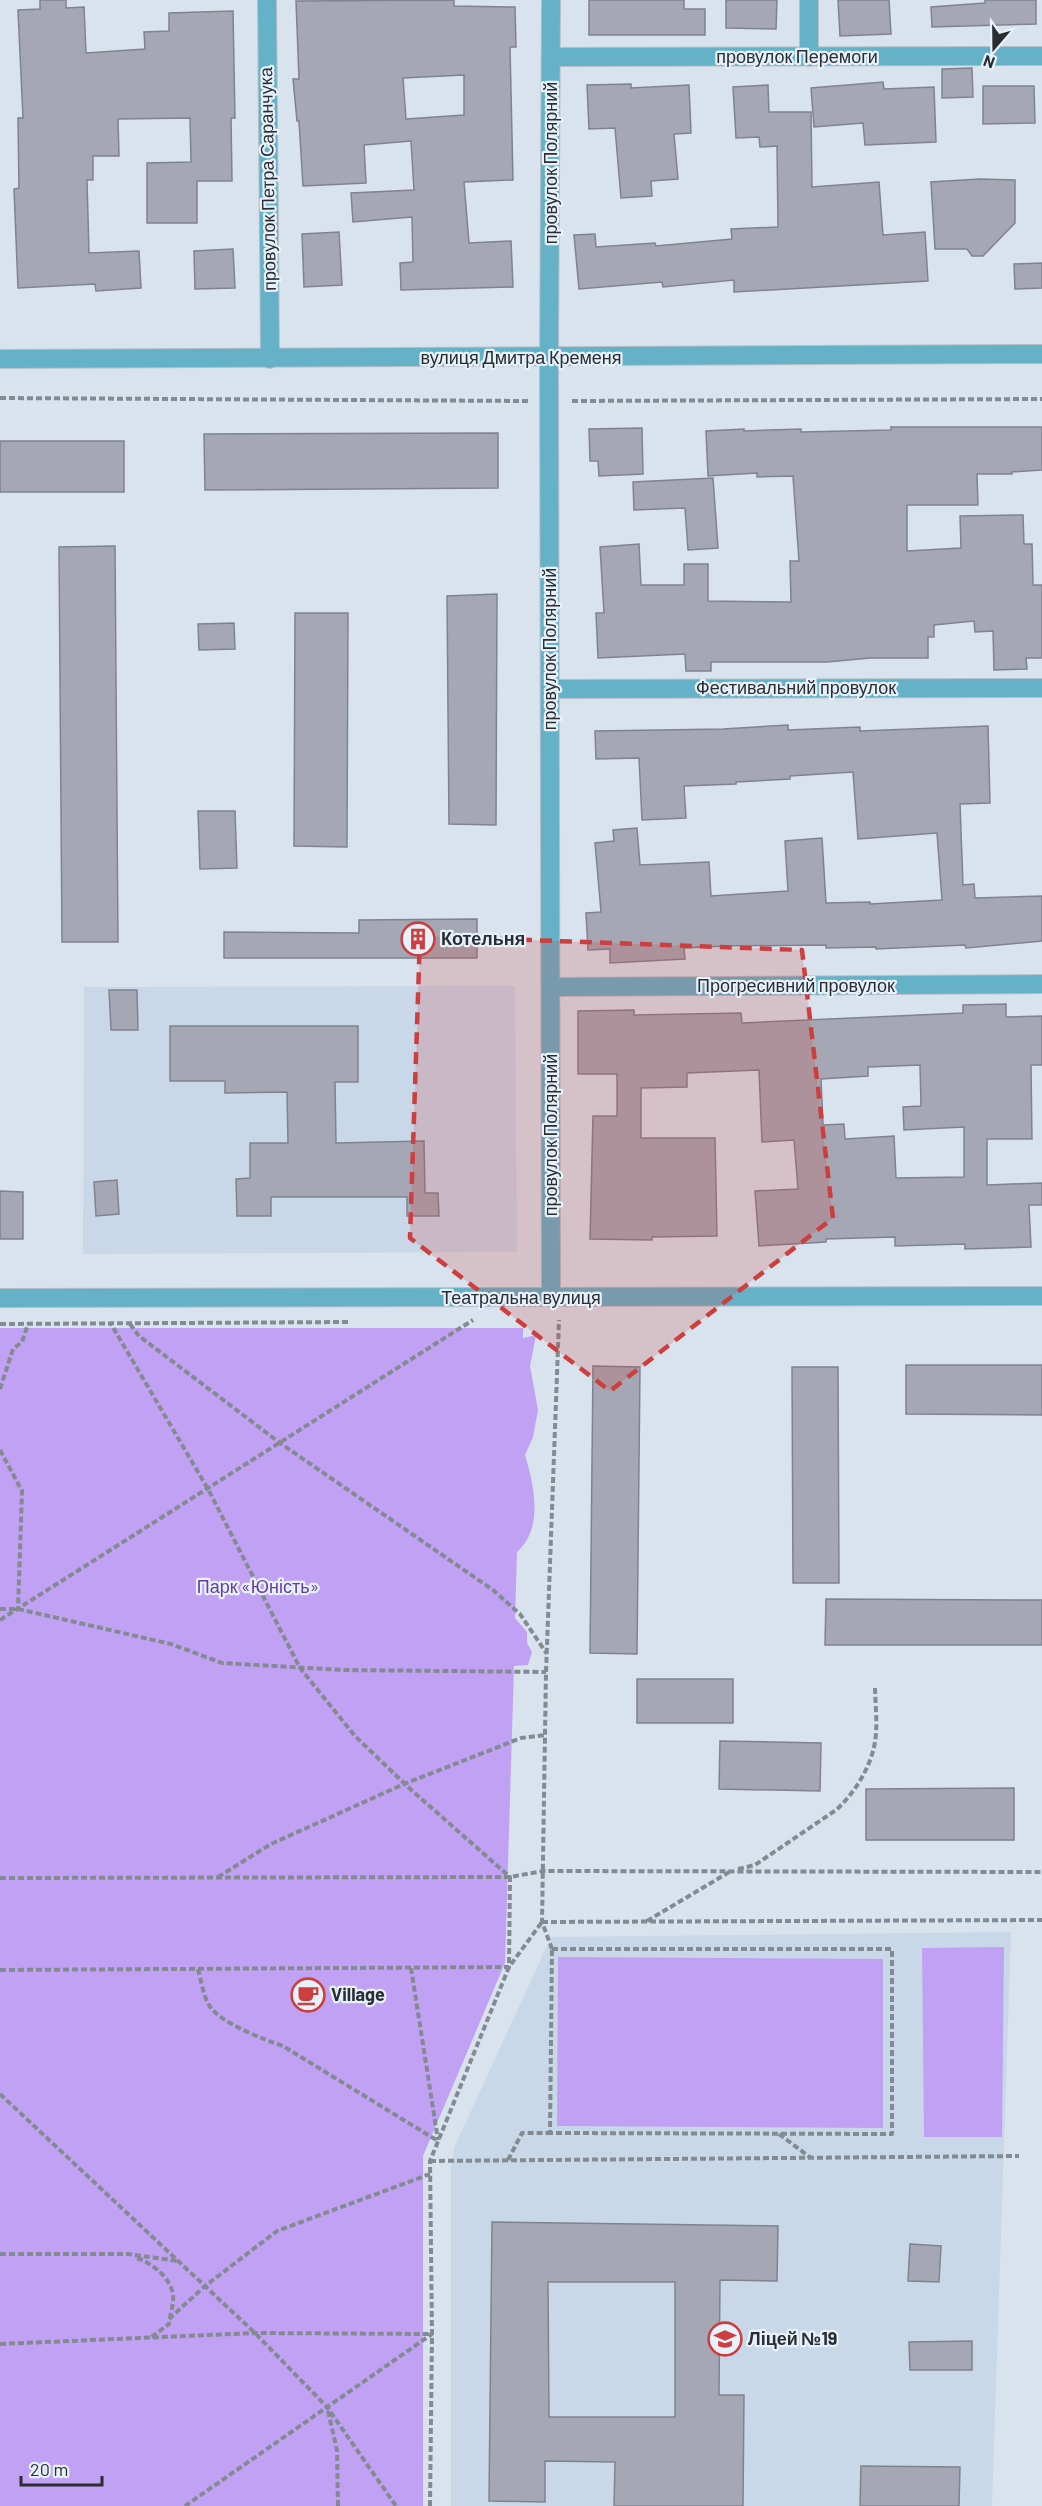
<svg xmlns="http://www.w3.org/2000/svg" width="1042" height="2506" font-family="Barlow,sans-serif">
<style>
.built{fill:#c8d8e8}
.green{fill:#c1a1f4}
.building{fill:#a5a8b4;stroke:#80838e;stroke-width:1.5;fill-rule:evenodd}
.lines{fill:none;stroke-linecap:round;stroke-linejoin:round}
.minor-casing{stroke:#b6bfc8;stroke-width:20}
.path{stroke:#838a91;stroke-width:4;stroke-dasharray:6 3;stroke-linecap:butt}
.minor{stroke:#65b1c8;stroke-width:18}
.marked{fill:#cd3e3e;fill-opacity:0.2;stroke:#cd3e3e;stroke-width:4.5;stroke-dasharray:12 8;stroke-linejoin:round}
.labels{text-anchor:middle;stroke-width:4.5;stroke-linejoin:round;paint-order:stroke}
.street-label{font-size:18px;fill:#2a2e32;stroke:#e6f1fa}
.poi-label{font-size:18px;font-weight:bold;fill:#2a2e32;stroke:#e6f1fa;text-anchor:start}
.park-label{font-size:18px;fill:#683c9c;stroke:#e6f1fa}
</style>
<rect width="100%" height="100%" fill="#d9e3ed"/>
<!-- built -->
<g class="built">
<polygon points="515,986 517,1252 83,1254 84,987"/>
<polygon points="1011,1932 992,2506 451,2506 451,2168 454,2148 551,1937"/>
</g>
<!-- green -->
<g class="green">
<path d="M 0,1328 L 523,1328 L 523,1338 L 536,1335 L 530,1366 L 538,1410 L 533,1437 L 525,1455 C 534,1485 544,1528 517,1552 L 515,1618 L 527,1632 L 527,1643 L 532,1652 L 528,1665 L 514,1666 L 505,1963 L 423,2156 L 423,2506 L 0,2506 Z"/>
<polygon points="1004,1947 1002,2137 924,2137 922,1948"/>
<polygon points="558,1957 883,1959 883,2128 557,2126"/>
</g>
<!-- building -->
<g class="building">
<polygon points="40,0 66,0 66,8 84,7 86,53 145,49 144,32 169,31 169,13 233,11 235,118 231,118 232,181 197,181 197,223 147,223 147,163 191,162 190,118 118,119 119,156 93,156 93,180 87,180 89,253 139,251 141,288 96,291 95,284 18,288 14,189 19,188 18,118 23,118 18,10 40,9"/>
<path d="M 454,0 L 454,6 L 515,7 L 516,47 L 510,47 L 513,180 L 464,182 L 469,243 L 511,241 L 513,287 L 401,290 L 400,263 L 413,262 L 412,217 L 353,222 L 351,193 L 414,190 L 411,141 L 364,145 L 366,183 L 303,186 L 299,121 L 297,121 L 293,79 L 299,79 L 296,1 ZM 464,75 L 464,115 L 406,119 L 403,78 Z"/>
<polygon points="589,0 684,0 684,9 705,9 705,35 589,35"/>
<polygon points="726,0 777,0 776,29 726,28"/>
<polygon points="838,0 889,0 891,34 840,36"/>
<polygon points="985,0 1036,0 1036,24 932,27 931,7 985,3"/>
<polygon points="972,68 973,97 942,98 942,69"/>
<polygon points="883,82 884,89 934,87 936,142 865,145 863,123 814,127 811,88"/>
<polygon points="631,84 631,88 689,85 691,133 674,134 678,179 651,181 652,196 621,198 615,128 589,129 587,85"/>
<polygon points="768,85 769,112 811,112 812,187 879,182 883,235 925,232 928,281 734,292 734,280 663,287 662,282 579,289 574,235 595,234 596,247 655,243 656,246 732,239 731,229 778,227 777,146 760,147 759,137 736,138 733,87"/>
<polygon points="983,86 1034,86 1035,123 983,124"/>
<polygon points="980,179 1015,180 1015,223 983,256 972,256 967,249 935,249 931,182"/>
<polygon points="339,232 342,285 304,287 302,234"/>
<polygon points="233,249 235,288 195,289 194,251"/>
<polygon points="1042,263 1042,288 1015,289 1014,264"/>
<polygon points="891,427 1042,427 1042,470 1012,472 1012,474 977,474 978,505 907,505 907,551 961,548 960,516 1023,515 1024,544 1032,544 1033,585 1042,585 1042,658 1026,658 1027,669 994,670 993,631 975,632 974,621 934,625 934,637 928,637 928,658 870,658 827,662 711,662 711,671 686,671 685,654 598,658 596,613 604,613 600,547 639,544 641,585 684,585 684,564 708,564 708,601 791,602 790,561 799,561 793,476 757,477 757,473 708,476 706,431 744,429 744,431 801,429 801,432 891,430"/>
<polygon points="642,428 643,474 599,476 598,461 590,461 589,429"/>
<polygon points="498,433 498,488 205,490 204,434"/>
<rect x="0" y="441" width="124" height="51"/>
<polygon points="713,478 718,548 688,550 685,508 634,510 633,482"/>
<polygon points="115,546 118,942 62,942 59,547"/>
<polygon points="497,594 496,825 449,824 447,596"/>
<polygon points="295,613 348,613 347,847 294,846"/>
<polygon points="234,623 235,649 199,650 198,624"/>
<polygon points="788,725 788,730 860,727 860,731 988,726 990,803 960,804 963,885 974,884 975,898 1042,896 1042,941 966,948 965,945 876,949 876,947 826,948 826,945 724,946 684,948 685,959 610,963 610,949 588,950 586,913 601,912 595,843 614,841 613,830 637,828 640,865 709,862 711,896 788,891 785,841 822,838 826,903 870,902 870,904 942,900 937,833 858,839 853,772 790,776 790,779 736,782 736,784 684,786 686,818 642,820 639,758 596,759 595,731 723,729"/>
<polygon points="198,811 235,811 237,868 200,869"/>
<polygon points="477,919 477,958 224,958 224,932 359,933 359,920"/>
<polygon points="109,990 137,990 138,1030 111,1030"/>
<path d="M 1006,1004 L 1006,1017 L 1042,1016 L 1042,1065 L 1031,1065 L 1032,1139 L 987,1139 L 987,1185 L 1042,1183 L 1042,1205 L 1029,1205 L 1031,1247 L 965,1249 L 965,1244 L 895,1246 L 895,1237 L 826,1239 L 826,1242 L 759,1246 L 755,1191 L 798,1189 L 794,1140 L 762,1142 L 759,1070 L 687,1073 L 687,1087 L 641,1088 L 641,1138 L 715,1138 L 717,1236 L 652,1237 L 652,1240 L 590,1239 L 593,1116 L 617,1116 L 617,1074 L 578,1074 L 578,1011 L 634,1010 L 634,1015 L 741,1013 L 742,1023 L 963,1013 L 963,1005 ZM 920,1065 L 921,1106 L 903,1107 L 904,1130 L 964,1127 L 964,1177 L 896,1178 L 894,1136 L 845,1139 L 844,1124 L 823,1125 L 821,1079 L 868,1076 L 868,1067 Z"/>
<polygon points="170,1026 358,1026 358,1082 335,1082 336,1143 424,1141 425,1193 438,1193 439,1216 407,1216 407,1197 271,1197 271,1216 237,1216 236,1179 250,1178 250,1143 288,1143 287,1092 225,1093 225,1081 170,1081"/>
<polygon points="117,1180 119,1214 96,1216 94,1182"/>
<polygon points="0,1191 23,1192 23,1239 0,1239"/>
<polygon points="906,1365 1042,1365 1042,1415 906,1414"/>
<polygon points="593,1366 640,1367 637,1654 590,1653"/>
<polygon points="792,1367 838,1367 839,1583 793,1583"/>
<polygon points="826,1599 1042,1600 1042,1645 825,1645"/>
<rect x="637" y="1679" width="96" height="44"/>
<polygon points="720,1741 821,1743 820,1791 719,1789"/>
<polygon points="1014,1788 1014,1840 866,1840 866,1789"/>
<path d="M 492,2222 L 778,2226 L 777,2281 L 720,2280 L 719,2395 L 744,2395 L 743,2506 L 614,2506 L 615,2462 L 545,2461 L 545,2502 L 489,2501 ZM 548,2282 L 675,2282 L 675,2417 L 549,2417 Z"/>
<polygon points="910,2244 941,2246 939,2282 908,2281"/>
<polygon points="972,2341 972,2370 910,2370 909,2342"/>
<polygon points="861,2466 960,2467 959,2506 860,2506"/>
</g>
<g class="lines">
<defs>
<g id="minor">
<polyline points="267,0 270,359"/>
<polyline points="551,0 549,358 551,1298"/>
<polyline points="809,0 809,57"/>
<polyline points="552,57 1042,56"/>
<polyline points="0,359 1042,354"/>
<polyline points="550,689 1042,688"/>
<polyline points="551,987 1042,984"/>
<polyline points="0,1298 1042,1296"/>
</g>
</defs>
<!-- minor casing -->
<use href="#minor" class="minor-casing"/>
<!-- path -->
<g class="path">
<polyline points="0,398 528,401"/>
<polyline points="572,401 1042,399"/>
<polyline points="0,1324 350,1322"/>
<polyline points="130,1324 139,1336 280,1443 493,1590 520,1614 547,1654"/>
<polyline points="0,1389 13,1349 22,1342 28,1324"/>
<polyline points="0,1450 22,1491 18,1609"/>
<polyline points="0,1609 18,1609 171,1644 222,1663 344,1670 546,1672"/>
<polyline points="0,1620 473,1320"/>
<path d="M 738,1869 L 755,1865 L 836,1810 C 854,1794 871,1767 875,1742 C 878,1724 875,1704 875,1686"/>
<polyline points="218,1877 271,1844 404,1784 521,1738 545,1735"/>
<polyline points="0,1878 510,1877 543,1871 1042,1872"/>
<polyline points="647,1921 731,1871"/>
<polyline points="542,1922 1042,1920"/>
<polygon points="552,1949 892,1949 892,2134 550,2133"/>
<polyline points="552,1949 542,1922 546,1672 559,1320"/>
<polyline points="411,1968 438,2140"/>
<path d="M 198,1969 C 201,1980 203,1995 209,2005 C 218,2022 265,2040 283,2046 L 438,2141"/>
<polyline points="0,1970 509,1967 510,1877 408,1787 355,1736 300,1668 208,1489 111,1324"/>
<polyline points="0,2094 255,2333 327,2407 396,2506"/>
<polyline points="779,2134 811,2158"/>
<polyline points="508,2160 522,2133 550,2133"/>
<polyline points="430,2161 1019,2156"/>
<polyline points="0,2254 128,2254 178,2261"/>
<path d="M 137,2258 C 152,2263 171,2278 173,2295 C 174,2304 170,2315 169,2324 L 150,2338"/>
<polyline points="169,2319 205,2286 277,2231 430,2174"/>
<polyline points="0,2344 255,2333 432,2334"/>
<polyline points="328,2411 337,2450 338,2506"/>
<polyline points="185,2506 432,2334"/>
<polyline points="430,2506 432,2334 430,2161 509,1967 542,1922"/>
</g>
<!-- minor -->
<use href="#minor" class="minor"/>
</g>
<!-- marked area -->
<path class="marked" d="M 420,936 L 802,950 L 833,1218 L 610,1391 L 410,1238 Z"/>
<!-- icons -->
<defs>
<symbol id="building-ring" viewBox="-11 -11 22 22"><circle r="9.5" fill="#e6f1fa" stroke="#cd3e3e" stroke-width="1.5"/><path d="M-4-6H4V6H1V3H-1V6H-4ZM-2.5-4.3h1.7v1.8h-1.7ZM.8-4.3h1.7v1.8H.8ZM-2.5-1h1.7V.8h-1.7ZM.8-1h1.7V.8H.8Z" fill="#cd3e3e"/></symbol>
<symbol id="cafe-ring" viewBox="-11 -11 22 22"><circle r="9.5" fill="#e6f1fa" stroke="#cd3e3e" stroke-width="1.5"/><path d="M-5.5-4.5H6V0H3Q3 3.5 0 3.5H-2.5Q-5.5 3.5-5.5 0ZM3-3.2v2h1.7v-2ZM-6 4.5H4V6H-6Z" fill="#cd3e3e"/></symbol>
<symbol id="school-ring" viewBox="-11 -11 22 22"><circle r="9.5" fill="#e6f1fa" stroke="#cd3e3e" stroke-width="1.5"/><path d="M0-5L7-2L0 1L-7-2ZM-4 1L0 2.5L4 1V4Q0 6-4 4Z" fill="#cd3e3e"/></symbol>
</defs>
<g fill-rule="evenodd">
<use href="#building-ring" x="399" y="920" width="38" height="38"/>
<use href="#cafe-ring" x="289" y="1976" width="38" height="38"/>
<use href="#school-ring" x="706" y="2320" width="38" height="38"/>
</g>
<g class="labels">
<!-- street labels -->
<g class="street-label">
<text x="797" y="63">провулок Перемоги</text>
<text transform="translate(551 163) rotate(-90)" y="6">провулок Полярний</text>
<text transform="translate(268 179) rotate(-91)" y="6">провулок Петра Саранчука</text>
<text x="521" y="364">вулиця Дмитра Кременя</text>
<text transform="translate(550 649) rotate(-90)" y="6">провулок Полярний</text>
<text x="796" y="694">Фестивальний провулок</text>
<text x="796" y="992">Прогресивний провулок</text>
<text transform="translate(551 1135) rotate(-90)" y="6">провулок Полярний</text>
<text x="521" y="1304">Театральна вулиця</text>
</g>
<!-- poi labels -->
<g class="poi-label">
<text x="441" y="945">Котельня</text>
<text x="331" y="2001">Village</text>
<text x="748" y="2345">Ліцей №19</text>
</g>
<!-- park labels -->
<g class="park-label">
<text x="258" y="1593">Парк «Юність»</text>
</g>
</g>
<!-- north arrow -->
<g transform="translate(994 48) rotate(200)" stroke="#e6f1fa" stroke-width="4.5" paint-order="stroke">
<path d="M0-4.5L10 22L0 15L-10 22Z" fill="#2a2e32"/>
<text y="-9" font-size="16" font-weight="bold" text-anchor="middle" fill="#2a2e32">N</text>
</g>
<!-- scale -->
<path d="M21 2476v9h81v-9" fill="none" stroke="#2a2e32" stroke-width="3"/>
<text x="30" y="2476" font-size="18" fill="#2a2e32" stroke="#e6f1fa" stroke-width="4.5" paint-order="stroke">20 m</text>
</svg>
